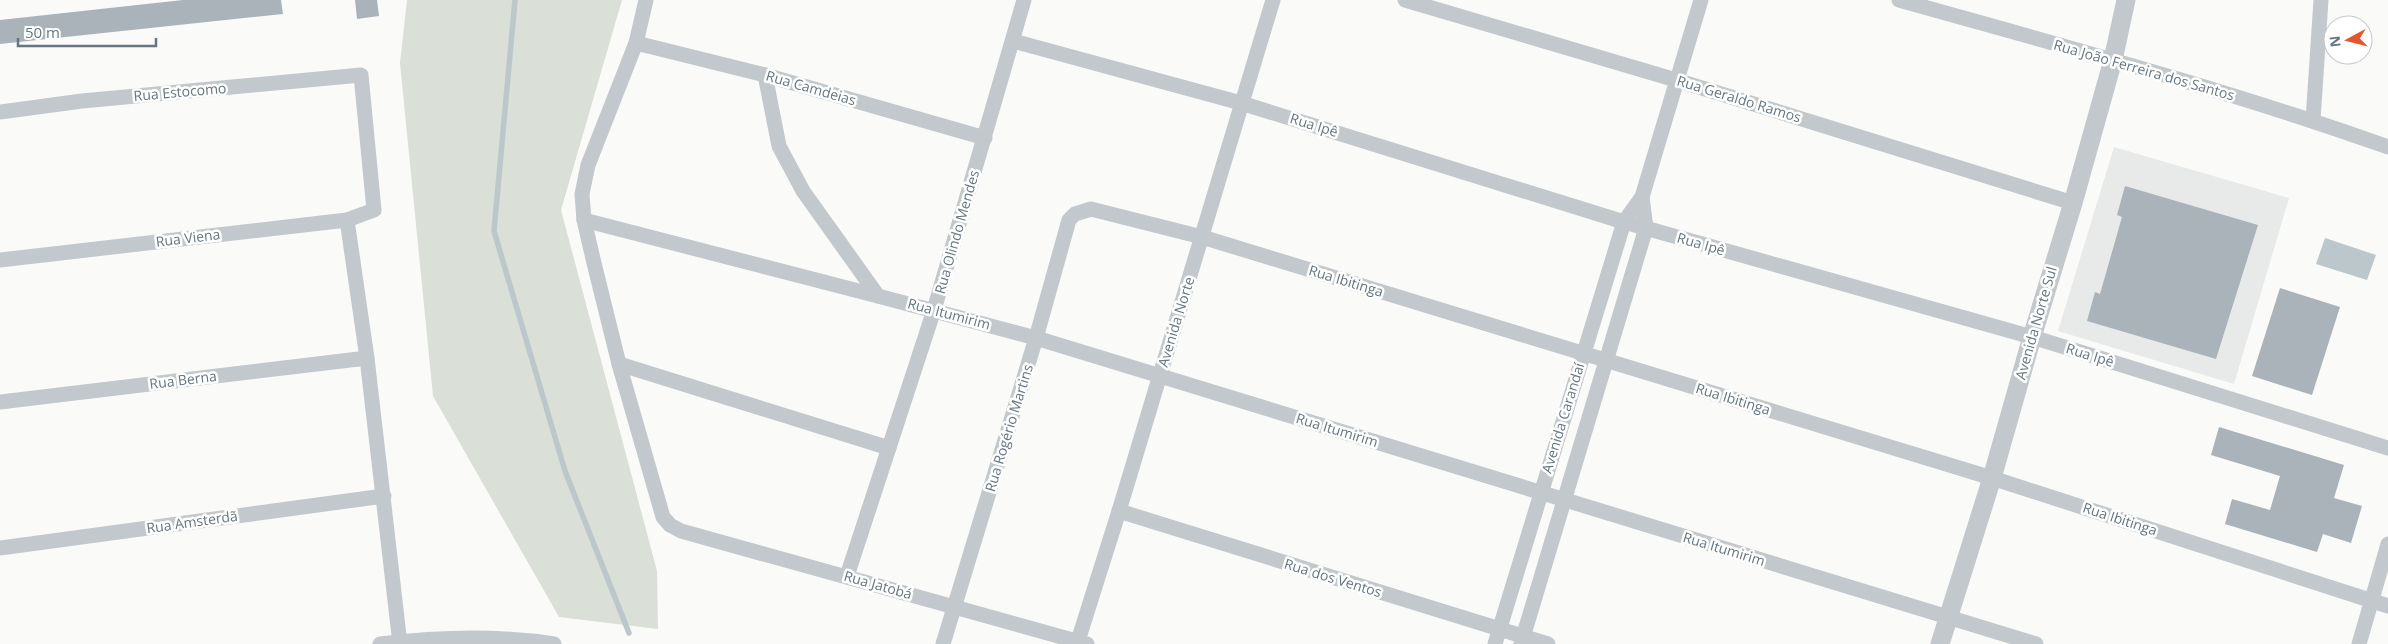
<svg xmlns="http://www.w3.org/2000/svg" width="2388" height="644" font-family="'Open Sans',sans-serif">
<style>
.built{fill:#e8e9e9}
.green{fill:#dadfd7}
.water{fill:#bbc7cb}
.lines{fill:none;stroke-linecap:round;stroke-linejoin:round}
.stream{stroke:#bbc7cb;stroke-width:5.5}
.building{fill:#aab3b9}
.minor{stroke:#c3c8cc;stroke-width:15}
.tertiary{stroke:#c3c8cc;stroke-width:19}
.labels{text-anchor:middle;stroke-width:5;stroke-linejoin:round;paint-order:stroke}
.street-label{font-size:14px;fill:#657683;stroke:#fff}
</style>
<rect width="100%" height="100%" fill="#fafaf8"/>
<!-- built -->
<polygon class="built" points="2114,147 2289,198 2234,384 2058,331"/>
<!-- green -->
<polygon class="green" points="407,0 622,0 561,210 657,571 658,629 559,617 433,396 400,63"/>
<!-- water -->
<polygon class="water" points="2325,238 2376,255 2367,280 2316,264"/>
<g class="lines">
<!-- stream -->
<polyline class="stream" points="515,0 494,231 565,471 629,633"/>
</g>
<!-- building -->
<g class="building">
<polygon points="183,0 281,0 283,14 0,44 0,20"/>
<polygon points="355,0 377,0 379,16 357,19"/>
<polygon points="2125,186 2258,225 2216,359 2087,321 2095,292 2100,294 2122,217 2117,215"/>
<polygon points="2280,288 2340,307 2312,395 2252,376"/>
<polygon points="2219,427 2344,465 2334,498 2362,506 2351,543 2323,534 2317,552 2225,524 2232,499 2270,510 2280,476 2211,455"/>
</g>
<g class="lines">
<!-- minor -->
<g class="minor">
<polyline points="646,0 636,43 588,165 582,194 584,220 594,263 619,364 663,517 670,525 681,531 1087,644"/>
<polyline points="1405,0 1676,80 2073,203"/>
<path d="M 1899,0 C 2063,46 2228,90 2388,147"/>
<polyline points="1013,41 1241,103 1624,222 2032,337 2388,448"/>
<polyline points="636,43 765,75 985,138"/>
<polyline points="765,75 779,146 803,191 878,296 1036,338 2036,644"/>
<polyline points="0,112 82,101 361,75 374,210 347,220 0,260"/>
<polyline points="2313,120 2321,0"/>
<polyline points="347,220 367,358 400,644"/>
<polyline points="584,220 878,296"/>
<polyline points="619,364 889,448"/>
<polyline points="0,402 367,358"/>
<polyline points="1119,511 1548,644"/>
<polyline points="0,548 384,496"/>
<polyline points="847,576 934,310 1024,0"/>
<path d="M 380,644 C 437,637 497,635 554,644"/>
<polyline points="943,644 1036,338 1069,220 1075,214 1091,209 1202,237 1992,478 2388,606"/>
<polyline points="1077,644 1119,511 1273,0"/>
<polyline points="1495,644 1624,222 1642,197 1701,0"/>
<polyline points="1521,644 1646,228 1642,197"/>
<polyline points="2359,644 2388,544"/>
</g>
<!-- tertiary -->
<polyline class="tertiary" points="1940,644 1992,478 2032,337 2073,203 2113,60 2126,0"/>
</g>
<g class="labels">
<!-- street labels -->
<g class="street-label">
<text transform="translate(2144 70) rotate(16)" y="5">Rua João Ferreira dos Santos</text>
<text transform="translate(811 88) rotate(16)" y="5">Rua Camdeias</text>
<text transform="translate(180 92) rotate(-5)" y="5">Rua Estocomo</text>
<text transform="translate(1739 99) rotate(17)" y="5">Rua Geraldo Ramos</text>
<text transform="translate(1314 125) rotate(17)" y="5">Rua Ipê</text>
<text transform="translate(957 232) rotate(-74)" y="5">Rua Olindo Mendes</text>
<text transform="translate(188 238) rotate(-7)" y="5">Rua Viena</text>
<text transform="translate(1701 244) rotate(16)" y="5">Rua Ipê</text>
<text transform="translate(1346 281) rotate(17)" y="5">Rua Ibitinga</text>
<text transform="translate(949 314) rotate(15)" y="5">Rua Itumirim</text>
<text transform="translate(1176 322) rotate(-73)" y="5">Avenida Norte</text>
<text transform="translate(2036 323) rotate(-74)" y="5">Avenida Norte Sul</text>
<text transform="translate(2090 355) rotate(17)" y="5">Rua Ipê</text>
<text transform="translate(183 380) rotate(-7)" y="5">Rua Berna</text>
<text transform="translate(1733 399) rotate(17)" y="5">Rua Ibitinga</text>
<text transform="translate(1563 418) rotate(-73)" y="5">Avenida Carandaí</text>
<text transform="translate(1009 428) rotate(-73)" y="5">Rua Rogério Martins</text>
<text transform="translate(1337 430) rotate(17)" y="5">Rua Itumirim</text>
<text transform="translate(2120 519) rotate(18)" y="5">Rua Ibitinga</text>
<text transform="translate(192 522) rotate(-8)" y="5">Rua Amsterdã</text>
<text transform="translate(1724 549) rotate(17)" y="5">Rua Itumirim</text>
<text transform="translate(1333 578) rotate(17)" y="5">Rua dos Ventos</text>
<text transform="translate(878 585) rotate(16)" y="5">Rua Jatobá</text>
</g>
</g>
<!-- north arrow -->
<g transform="translate(2348 40) rotate(263)"><circle r="24" fill="#ffffff" stroke="#c1c8cd"/>
<path d="M0-4L9 19L0 12L-9 19Z" fill="#e4572e"/>
<text y="-8" font-size="14" font-weight="bold" text-anchor="middle" fill="#657683">N</text>
</g>
<!-- scale -->
<path d="M18 38v8h138v-8" fill="none" stroke="#657683" stroke-width="2.5"/>
<text x="25" y="38" font-size="15" fill="#657683" stroke="#ffffff" stroke-width="4" paint-order="stroke">50 m</text>
</svg>
